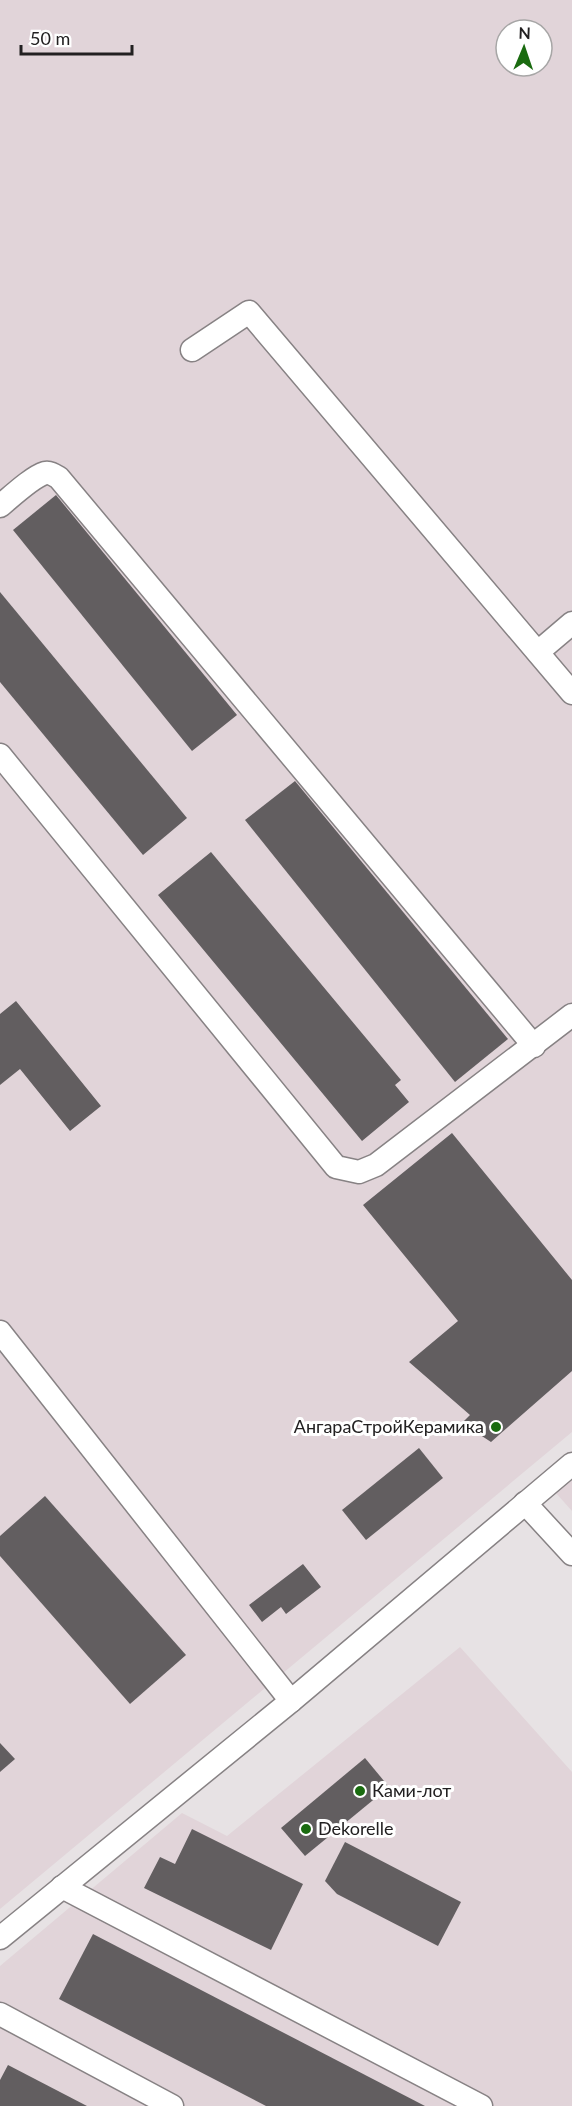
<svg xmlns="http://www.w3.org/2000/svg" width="572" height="2106" font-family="Lato,sans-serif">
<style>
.built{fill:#e1d4d9;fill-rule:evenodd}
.building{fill:#625e60}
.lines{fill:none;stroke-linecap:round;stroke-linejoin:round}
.minor-casing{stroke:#878284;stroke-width:25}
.minor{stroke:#fff;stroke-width:22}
.poi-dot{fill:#1a6b10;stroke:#fff;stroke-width:2}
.labels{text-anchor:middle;stroke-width:6;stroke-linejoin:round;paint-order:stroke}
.poi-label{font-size:18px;fill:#222021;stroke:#fff;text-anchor:start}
</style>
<rect width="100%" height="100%" fill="#e7e2e4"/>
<!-- built -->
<g class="built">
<path d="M 0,0 L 572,0 L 572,1432 L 0,1909 ZM 506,30 L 542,30 L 542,66 L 506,66 Z"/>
<polygon points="572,1464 572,1511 548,1484"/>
<polygon points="460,1647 572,1772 572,2106 0,2106 0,1966 182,1813 227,1836"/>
</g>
<!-- building -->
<g class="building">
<polygon points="56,495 237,715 192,751 13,530"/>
<polygon points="0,592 187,818 143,855 0,682"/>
<polygon points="295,781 508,1039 455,1082 245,820"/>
<polygon points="211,852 401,1080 395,1085 409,1102 362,1141 158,895"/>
<polygon points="16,1001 101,1106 70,1131 20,1069 0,1085 0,1014"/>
<polygon points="452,1133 572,1280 572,1371 491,1442 462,1423 470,1415 409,1362 458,1321 363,1205"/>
<polygon points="419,1448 443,1478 366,1540 342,1510"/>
<polygon points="45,1496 186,1655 130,1704 0,1556 0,1536"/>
<polygon points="303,1564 321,1587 286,1614 281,1607 262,1622 249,1605"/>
<polygon points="0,1743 15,1759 0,1772"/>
<polygon points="365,1758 389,1787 305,1856 281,1828"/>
<polygon points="192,1829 303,1884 271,1950 144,1888 160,1857 175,1864"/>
<polygon points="345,1842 461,1902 438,1946 337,1894 325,1881"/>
<polygon points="93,1934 425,2106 266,2106 59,1999"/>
<polygon points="8,2065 87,2106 0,2106 0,2080"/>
</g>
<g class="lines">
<defs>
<g id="minor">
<polyline points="192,350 249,312 572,693"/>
<path d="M 0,506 C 11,497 32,477 45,473 C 50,472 54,475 59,478 L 534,1046"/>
<polyline points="538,652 572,623"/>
<polyline points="0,755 336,1167 359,1172 376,1165 572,1015"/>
<polyline points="0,1332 291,1701"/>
<polyline points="525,1503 572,1554"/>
<polyline points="62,1887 481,2106"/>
<polyline points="0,1938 291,1701 572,1464"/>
<polyline points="0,2014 172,2106"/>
</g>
</defs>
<!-- minor casing -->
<use href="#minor" class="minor-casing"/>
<!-- minor -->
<use href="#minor" class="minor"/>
</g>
<!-- markers -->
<g class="poi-dot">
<circle cx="496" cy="1427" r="6"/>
<circle cx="360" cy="1791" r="6"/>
<circle cx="306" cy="1829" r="6"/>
</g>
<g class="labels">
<!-- poi labels -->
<g class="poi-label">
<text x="484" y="1433" text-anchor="end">АнгараСтройКерамика</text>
<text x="372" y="1797">Ками-лот</text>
<text x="318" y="1835">Dekorelle</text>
</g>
</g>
<!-- north arrow -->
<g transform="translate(524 48) rotate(2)"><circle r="28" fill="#ffffff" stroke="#a7a6a6" stroke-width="1.5"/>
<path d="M0-4.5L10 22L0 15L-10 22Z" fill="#1a6b10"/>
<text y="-9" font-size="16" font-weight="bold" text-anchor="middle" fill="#222021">N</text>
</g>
<!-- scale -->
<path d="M21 45v9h111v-9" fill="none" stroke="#222021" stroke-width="3"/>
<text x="30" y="45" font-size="18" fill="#222021" stroke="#ffffff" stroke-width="4.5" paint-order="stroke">50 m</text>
</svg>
